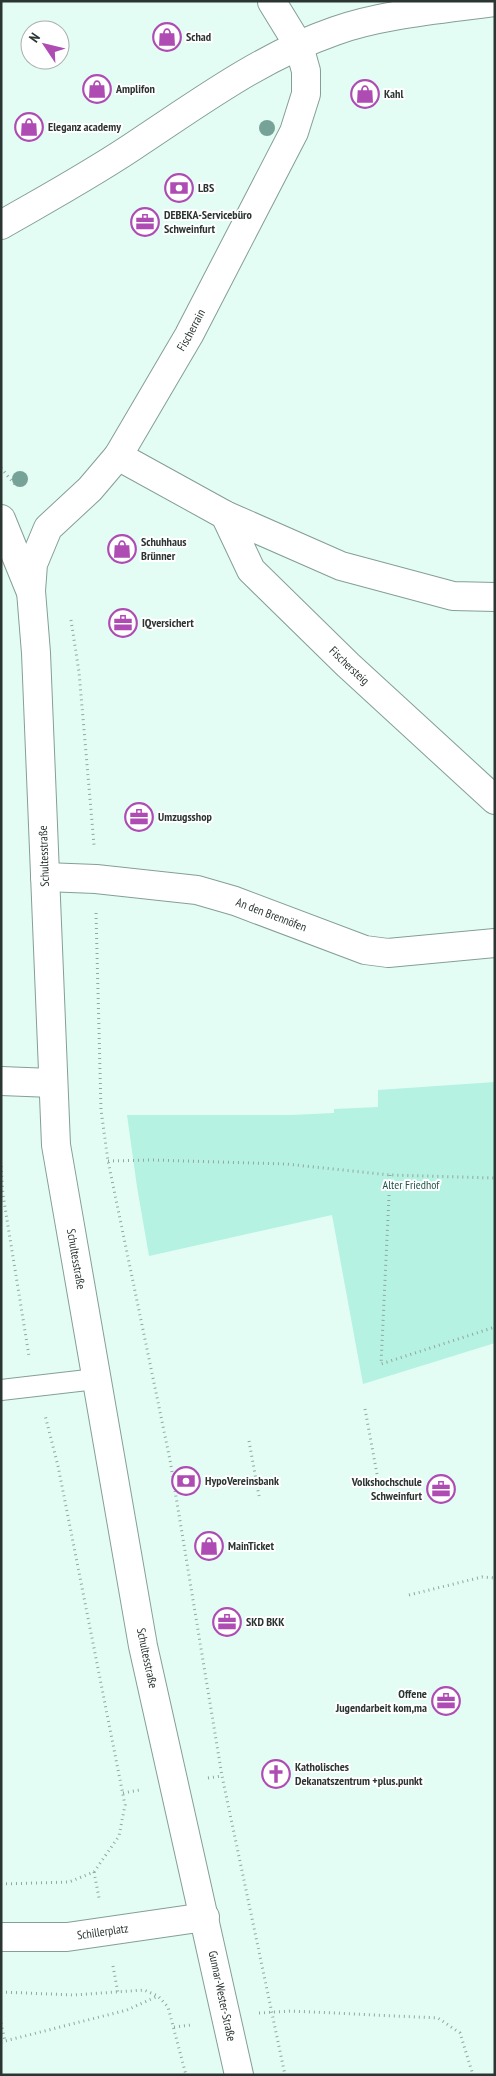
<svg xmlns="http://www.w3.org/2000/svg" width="496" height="2076" font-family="'PT Sans Narrow',sans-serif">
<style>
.green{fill:#b5f2e1}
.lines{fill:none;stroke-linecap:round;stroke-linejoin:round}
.service-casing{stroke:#859e96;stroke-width:22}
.minor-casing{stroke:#859e96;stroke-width:30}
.path{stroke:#93a6a1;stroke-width:3;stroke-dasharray:1 4;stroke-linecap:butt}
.service{stroke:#fff;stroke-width:20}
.minor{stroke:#fff;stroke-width:28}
.tree{fill:#77a297}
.labels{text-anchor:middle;stroke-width:4;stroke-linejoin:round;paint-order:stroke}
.poi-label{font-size:12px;font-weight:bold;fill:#2b3532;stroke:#fff;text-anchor:start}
.street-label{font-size:12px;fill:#2b3532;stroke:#fff}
.park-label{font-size:12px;fill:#1f574a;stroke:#fff}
</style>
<rect width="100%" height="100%" fill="#e3fdf5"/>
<!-- green -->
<polygon class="green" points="495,1082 495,1343 363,1384 332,1215 149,1256 137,1187 127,1115 291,1115 334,1113 334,1109 378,1107 378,1090"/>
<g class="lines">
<defs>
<polyline id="service" points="1,1390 96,1379"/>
<g id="minor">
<path d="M 1,225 C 48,198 96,172 141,141 C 203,100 263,56 335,31 C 382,14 445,9 495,2"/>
<polyline points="118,456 225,515 341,566 453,596 495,597"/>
<path id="s1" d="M 225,515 L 251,570 L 348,665 L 495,800"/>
<polyline points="1,519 30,590"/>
<path id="s2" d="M 45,877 L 96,879 L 197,890 L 235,901 L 365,950 L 388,953 L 495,943"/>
<polyline points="1,1081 52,1083"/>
<path id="s3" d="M 1,1937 L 67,1937 L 205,1917"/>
<path id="s4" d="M 239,2075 L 143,1646 L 56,1145 L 36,653 L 31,591 L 33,564 L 48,528 L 90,489 L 118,456 L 189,335 L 294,132 L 306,94 L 306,71 L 299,46 L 272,2"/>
</g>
</defs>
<!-- service casing -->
<use href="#service" class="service-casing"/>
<!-- minor casing -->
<use href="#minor" class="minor-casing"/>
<!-- path -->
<g class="path">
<polyline points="1,468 17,487"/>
<polyline points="71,620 79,672 94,845"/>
<polyline points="96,913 101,1110 108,1161 170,1460 222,1776 285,2075"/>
<polyline points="108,1161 152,1160 286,1164 390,1175 495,1178"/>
<polyline points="1,1166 3,1195 29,1356"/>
<polyline points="390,1175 381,1364 495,1327"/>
<polyline points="365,1409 377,1474"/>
<polyline points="249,1441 259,1496"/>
<polyline points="409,1595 482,1577 495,1578"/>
<polyline points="208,1778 222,1776"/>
<polyline points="123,1793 140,1790"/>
<polyline points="94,1872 99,1898"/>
<polyline points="1,1884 69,1882 94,1872 119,1836 125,1805 58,1466 45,1415"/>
<polyline points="113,1966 118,1993"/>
<polyline points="1,1992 74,1995 144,1990 158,1996 168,2007 186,2075"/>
<polyline points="259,2013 291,2011 438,2018 460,2033 473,2075"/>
<polyline points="1,2023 5,2041"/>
<polyline points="174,2027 191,2025"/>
<polyline points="1,2042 127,2010 158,1996"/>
</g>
<!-- service -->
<use href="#service" class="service"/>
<!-- minor -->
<use href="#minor" class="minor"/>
</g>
<!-- trees -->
<g class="tree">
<circle cx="267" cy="128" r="8"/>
<circle cx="20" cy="479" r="8"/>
</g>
<!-- icons -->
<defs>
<symbol id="shop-ring" viewBox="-11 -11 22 22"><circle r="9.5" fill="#fff" stroke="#ae4cb4" stroke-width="1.5"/><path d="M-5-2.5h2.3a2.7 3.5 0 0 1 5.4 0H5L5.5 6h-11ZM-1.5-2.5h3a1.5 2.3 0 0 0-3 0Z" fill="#ae4cb4"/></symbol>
<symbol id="bank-ring" viewBox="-11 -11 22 22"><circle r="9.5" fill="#fff" stroke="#ae4cb4" stroke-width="1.5"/><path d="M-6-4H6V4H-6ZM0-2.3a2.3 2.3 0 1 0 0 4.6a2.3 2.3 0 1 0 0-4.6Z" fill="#ae4cb4"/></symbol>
<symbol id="office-ring" viewBox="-11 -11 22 22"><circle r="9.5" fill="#fff" stroke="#ae4cb4" stroke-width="1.5"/><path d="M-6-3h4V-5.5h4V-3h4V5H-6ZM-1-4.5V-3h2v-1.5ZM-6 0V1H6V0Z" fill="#ae4cb4"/></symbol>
<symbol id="church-ring" viewBox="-11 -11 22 22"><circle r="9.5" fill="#fff" stroke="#ae4cb4" stroke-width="1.5"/><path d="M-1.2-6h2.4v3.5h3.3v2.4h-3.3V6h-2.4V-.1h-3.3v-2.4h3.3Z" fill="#ae4cb4"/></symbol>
</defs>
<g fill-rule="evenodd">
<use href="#shop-ring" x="151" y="21" width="32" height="32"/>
<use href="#shop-ring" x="81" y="73" width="32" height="32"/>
<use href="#shop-ring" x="349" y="78" width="32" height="32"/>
<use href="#shop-ring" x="13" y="111" width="32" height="32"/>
<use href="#bank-ring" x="163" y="172" width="32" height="32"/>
<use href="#office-ring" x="129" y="206" width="32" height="32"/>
<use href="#shop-ring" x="106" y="533" width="32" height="32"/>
<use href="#office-ring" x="107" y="607" width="32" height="32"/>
<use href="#office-ring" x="123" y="801" width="32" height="32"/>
<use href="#bank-ring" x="170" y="1465" width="32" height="32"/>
<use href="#office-ring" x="425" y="1473" width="32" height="32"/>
<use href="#shop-ring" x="193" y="1530" width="32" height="32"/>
<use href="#office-ring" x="211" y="1606" width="32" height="32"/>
<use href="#office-ring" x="430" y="1685" width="32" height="32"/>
<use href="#church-ring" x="260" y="1758" width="32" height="32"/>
</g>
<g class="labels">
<!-- poi labels -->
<g class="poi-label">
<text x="186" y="41">Schad</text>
<text x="116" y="93">Amplifon</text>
<text x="384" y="98">Kahl</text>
<text x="48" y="131">Eleganz academy</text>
<text x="198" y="192">LBS</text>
<text x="164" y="219">DEBEKA-Servicebüro<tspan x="164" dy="14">Schweinfurt</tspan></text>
<text x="141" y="546">Schuhhaus<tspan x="141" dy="14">Brünner</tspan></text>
<text x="142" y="627">IQversichert</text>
<text x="158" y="821">Umzugsshop</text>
<text x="205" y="1485">HypoVereinsbank</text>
<text x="422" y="1486" text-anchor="end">Volkshochschule<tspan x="422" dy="14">Schweinfurt</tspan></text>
<text x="228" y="1550">MainTicket</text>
<text x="246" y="1626">SKD BKK</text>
<text x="427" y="1698" text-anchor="end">Offene<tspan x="427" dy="14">Jugendarbeit kom,ma</tspan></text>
<text x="295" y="1771">Katholisches<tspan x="295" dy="14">Dekanatszentrum +plus.punkt</tspan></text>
</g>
<!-- street labels -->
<g class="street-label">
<text dy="4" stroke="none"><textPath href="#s4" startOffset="1815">Fischerrain</textPath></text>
<text dy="4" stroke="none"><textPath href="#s1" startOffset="198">Fischersteig</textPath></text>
<text transform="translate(44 856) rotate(-92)" y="4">Schultesstraße</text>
<text dy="4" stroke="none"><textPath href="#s2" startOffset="231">An den Brennöfen</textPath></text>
<text transform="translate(76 1259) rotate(80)" y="4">Schultesstraße</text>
<text transform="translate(147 1658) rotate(78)" y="4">Schultesstraße</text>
<text dy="4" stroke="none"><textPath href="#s3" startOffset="102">Schillerplatz</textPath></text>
<text transform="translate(222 1996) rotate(78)" y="4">Gunnar-Wester-Straße</text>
</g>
<!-- park labels -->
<g class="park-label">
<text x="411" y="1189">Alter Friedhof</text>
</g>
</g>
<!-- border -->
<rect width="496" height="2076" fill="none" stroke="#2b3532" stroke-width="5"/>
<!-- north arrow -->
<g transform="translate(45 45) rotate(305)"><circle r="24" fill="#ffffff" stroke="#aaaead"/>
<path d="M0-4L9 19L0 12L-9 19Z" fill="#ae4cb4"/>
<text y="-8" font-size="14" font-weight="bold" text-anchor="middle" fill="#2b3532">N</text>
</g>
</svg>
